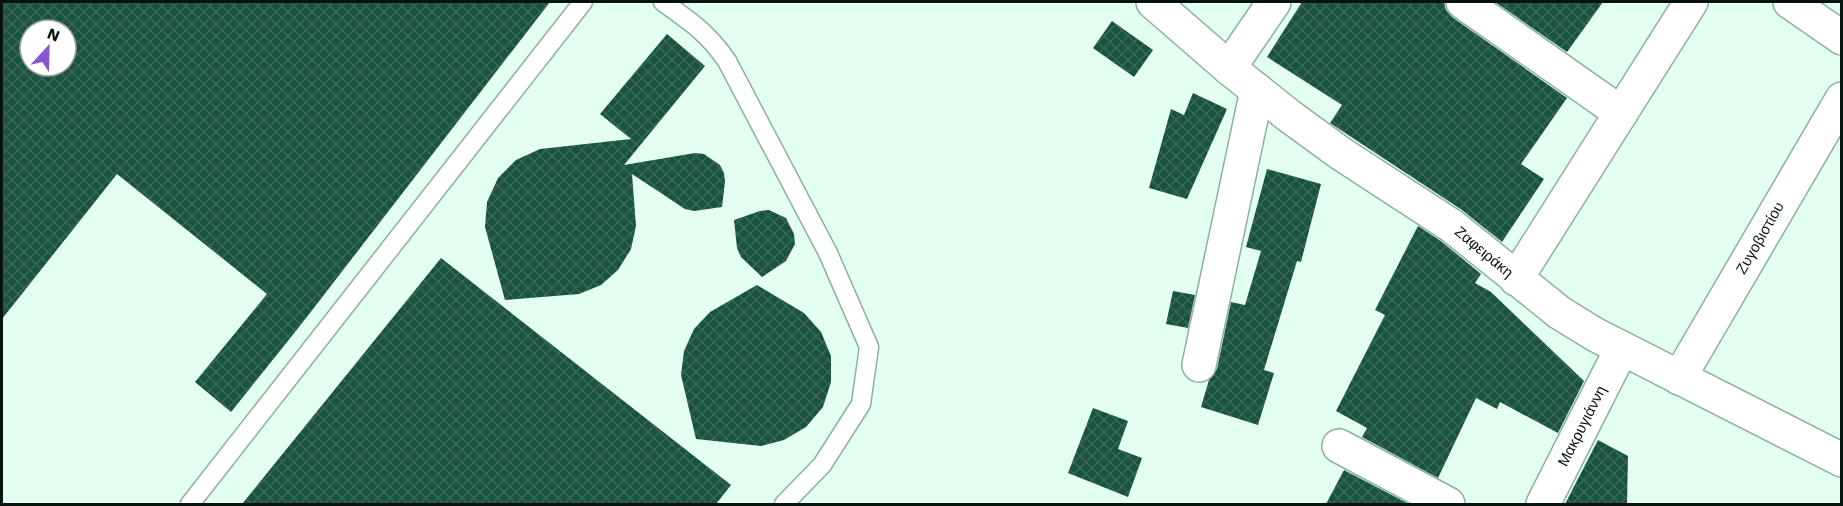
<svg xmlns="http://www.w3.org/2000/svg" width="1843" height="506" font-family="'Work Sans',sans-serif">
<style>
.building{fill:url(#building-cross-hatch);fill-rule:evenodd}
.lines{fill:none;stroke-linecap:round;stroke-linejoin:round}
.lane-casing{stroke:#8db0a1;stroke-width:21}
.street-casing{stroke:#8db0a1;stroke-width:36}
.lane{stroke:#fff;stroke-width:18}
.street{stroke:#fff;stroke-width:33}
.labels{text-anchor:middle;stroke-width:6;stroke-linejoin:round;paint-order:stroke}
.street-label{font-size:15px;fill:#07140e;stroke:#fff}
</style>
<defs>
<pattern id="building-cross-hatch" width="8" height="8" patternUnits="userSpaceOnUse" patternTransform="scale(1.5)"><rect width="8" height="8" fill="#19523e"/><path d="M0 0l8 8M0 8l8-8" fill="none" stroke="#386656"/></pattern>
</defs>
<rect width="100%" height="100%" fill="#e2fff2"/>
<!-- building -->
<g class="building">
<path d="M 2,2 L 550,2 L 303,322 L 231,412 L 195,382 L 267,294 L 117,174 L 2,319 ZM 30,30 L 66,30 L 66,66 L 30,66 Z"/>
<polygon points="1302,2 1444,2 1446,10 1452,17 1567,98 1521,164 1544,179 1502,242 1462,210 1330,123 1342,105 1267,57"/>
<polygon points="1495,2 1603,2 1567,52"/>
<polygon points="1112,21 1153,50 1134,77 1093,48"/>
<polygon points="667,34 705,66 624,165 695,153 704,154 720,165 724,173 725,182 722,207 694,211 685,209 632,174 636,226 631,249 618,270 601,285 579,294 505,300 485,227 487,202 498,178 516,160 540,149 631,139 600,114"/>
<polygon points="1193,93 1227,109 1187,199 1149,188 1171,109 1184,115"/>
<polygon points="1267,169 1321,184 1301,262 1297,261 1264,370 1274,373 1258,425 1201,407 1209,380 1217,369 1231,302 1245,305 1261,251 1246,247"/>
<polygon points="769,210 786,218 794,234 795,244 786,261 762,277 741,257 737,248 734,220 760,211"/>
<polygon points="1418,226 1441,241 1481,274 1475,283 1491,292 1584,381 1558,433 1500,402 1497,409 1476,398 1438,478 1362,437 1367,428 1336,411 1385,315 1375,310"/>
<polygon points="441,258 731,485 716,504 242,504"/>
<polygon points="757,285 804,313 821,332 831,356 831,382 823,407 806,427 784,440 761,446 696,439 681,375 684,351 694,329 710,312"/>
<polygon points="1173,291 1195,295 1188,328 1166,324"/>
<polygon points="1093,408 1128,421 1118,449 1142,458 1128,497 1068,473"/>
<polygon points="1598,440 1628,456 1627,504 1565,504"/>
<polygon points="1344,470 1409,504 1326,504"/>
</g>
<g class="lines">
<defs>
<g id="lane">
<path d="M 663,2 C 691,22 707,32 727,61 L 828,253 L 869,347 L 861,404 L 822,465 L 784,504"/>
<polyline points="190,504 583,2"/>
</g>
<g id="street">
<polyline points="1153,2 1229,68 1288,115 1340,153 1452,226 1560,313 1596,335 1842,460"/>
<polyline points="1463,2 1621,113"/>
<polyline points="1790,2 1842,38"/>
<polyline points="1229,68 1274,2"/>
<polyline points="1516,279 1691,2"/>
<polyline points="1199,365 1257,90"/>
<polyline points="1679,378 1842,99"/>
<polyline points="1339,446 1448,504"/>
<polyline points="1543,504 1622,348"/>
</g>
</defs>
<!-- lane casing -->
<use href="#lane" class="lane-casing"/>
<!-- street casing -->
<use href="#street" class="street-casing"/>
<!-- lane -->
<use href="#lane" class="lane"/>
<!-- street -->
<use href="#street" class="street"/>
</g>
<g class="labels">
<!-- street labels -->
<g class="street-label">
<text transform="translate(1760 238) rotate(-60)" y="5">Ζυγοβιστίου</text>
<text transform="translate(1484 252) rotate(40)" y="5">Ζαφειράκη</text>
<text transform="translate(1582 426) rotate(-63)" y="5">Μακρυγιάννη</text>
</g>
</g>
<!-- border -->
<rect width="1843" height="506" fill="none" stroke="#07140e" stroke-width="6"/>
<!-- north arrow -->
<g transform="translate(48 48) rotate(22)"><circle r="28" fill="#ffffff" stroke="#9ca19f" stroke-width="1.5"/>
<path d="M0-4.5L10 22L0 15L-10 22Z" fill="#8657d0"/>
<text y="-9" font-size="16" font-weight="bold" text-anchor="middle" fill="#07140e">N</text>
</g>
</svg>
